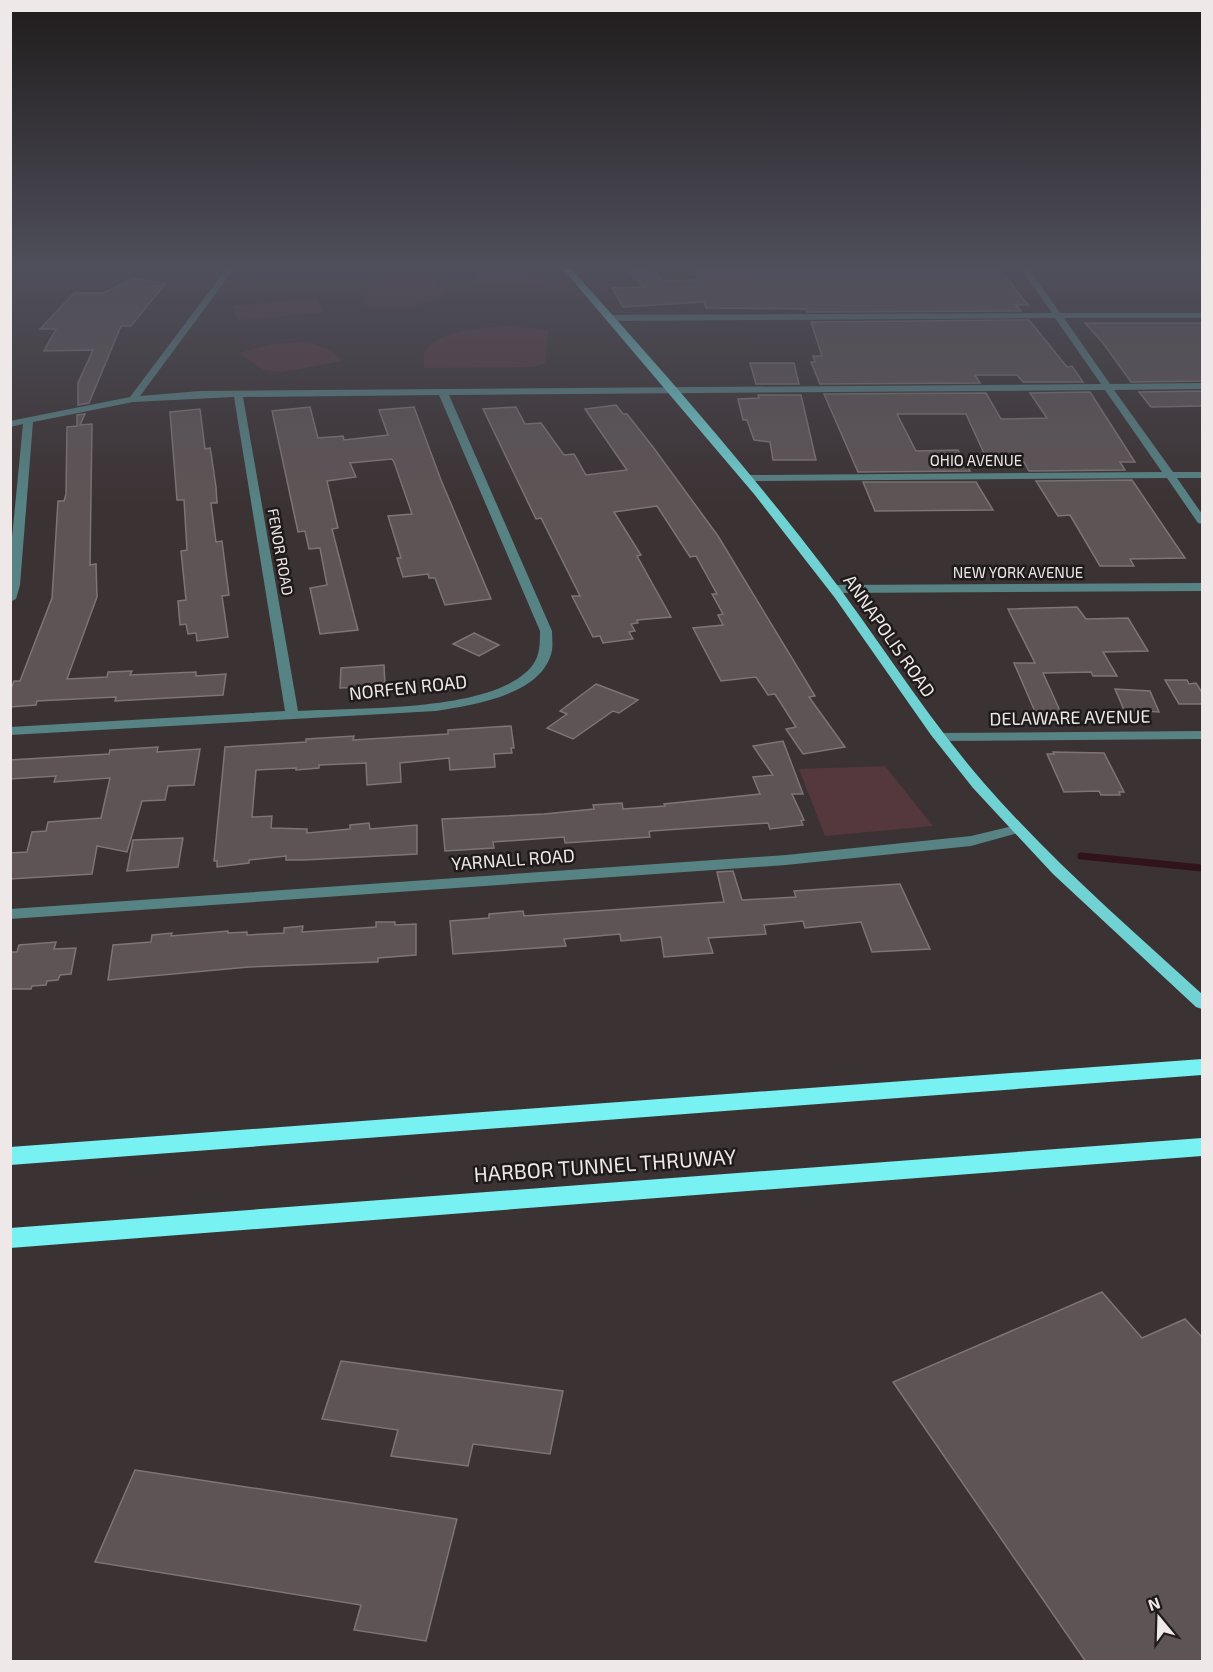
<svg xmlns="http://www.w3.org/2000/svg" width="1213" height="1672" font-family="'Exo 2',sans-serif">
<style>
.green{fill:#55373e}
.lines{fill:none;stroke-linecap:round;stroke-linejoin:round}
.stream{stroke:#31131b;stroke-width:7}
.building{fill:#5e5455;stroke:#7e7476;stroke-width:1.5}
.minor{fill:#578384;fill-rule:evenodd}
.major{fill:#70d2d3;fill-rule:evenodd}
.highway{fill:#78f1f2;fill-rule:evenodd}
.labels{text-anchor:middle;stroke-width:5;stroke-linejoin:round;paint-order:stroke}
.far-street-label{font-size:15px;fill:#eee8e9;stroke:#1f1b1b}
.street-label{font-size:18px;fill:#eee8e9;stroke:#1f1b1b}
.near-street-label{font-size:21px;fill:#eee8e9;stroke:#1f1b1b}
</style>
<rect width="100%" height="100%" fill="#3b3233"/>
<!-- green -->
<g class="green">
<polygon points="477,274 518,275 539,279 542,283 496,283 476,280"/>
<path d="M 435,280 L 444,289 L 443,294 C 421,310 389,309 363,305 L 368,284 L 378,281 Z"/>
<polygon points="317,298 324,312 238,321 232,306"/>
<path d="M 511,326 L 548,330 L 545,363 L 533,367 L 424,368 C 424,362 422,355 426,350 C 441,329 488,327 511,326 Z"/>
<path d="M 302,342 C 319,344 331,348 342,361 L 282,372 L 264,370 L 239,353 L 272,344 Z"/>
<polygon points="885,766 933,826 825,836 799,769"/>
</g>
<g class="lines">
<!-- stream -->
<polyline class="stream" points="1081,856 1202,868"/>
</g>
<!-- building -->
<g class="building">
<polygon points="695,269 1000,269 1028,305 1016,305 1021,311 807,312 806,309 706,308 704,302 623,307 612,288 644,287 628,272 653,270 663,281 698,280"/>
<polygon points="135,278 165,284 131,326 121,326 89,403 78,405 78,383 93,350 44,351 56,329 40,329 74,293 103,293"/>
<polygon points="1029,320 1067,367 1072,366 1083,382 1023,382 1017,375 975,375 980,383 820,384 811,362 815,362 813,356 822,356 811,322"/>
<polygon points="1085,323 1203,323 1203,381 1131,382 1103,343"/>
<polygon points="750,363 794,363 799,384 756,384"/>
<polygon points="1203,391 1203,406 1151,407 1139,392"/>
<polygon points="1090,392 1135,462 1120,462 1125,470 1029,471 1024,462 988,462 966,414 897,414 916,451 958,450 970,471 858,472 824,394 986,393 1001,419 1047,418 1030,393"/>
<polygon points="758,395 801,395 816,460 773,460 770,442 754,440 747,420 743,420 738,399 759,398"/>
<polygon points="616,405 623,414 627,414 653,447 718,536 815,696 809,697 845,747 803,754 786,729 796,727 775,694 768,695 756,677 721,681 693,628 723,625 718,615 723,614 712,594 717,594 696,556 690,557 657,506 614,512 641,555 637,556 671,617 637,620 638,623 631,624 635,631 629,632 633,639 603,643 600,636 593,637 572,596 580,596 541,518 536,519 483,409 516,407 525,424 541,423 564,455 574,454 586,475 627,470 585,409"/>
<polygon points="310,407 318,438 343,436 344,440 388,435 379,410 414,407 441,480 491,599 445,605 435,578 429,578 428,574 403,577 397,558 401,558 388,516 412,514 394,462 392,459 350,463 356,477 327,481 338,528 332,529 358,630 320,634 310,588 327,585 320,548 309,549 305,531 298,532 272,411"/>
<polygon points="200,409 205,449 210,448 211,453 216,487 217,503 211,503 216,542 222,541 229,595 222,596 228,637 197,641 196,633 188,634 186,624 180,625 178,601 186,600 181,551 187,550 184,500 177,500 170,412"/>
<polygon points="85,414 80,425 92,424 90,565 96,564 97,597 67,679 107,677 108,672 132,671 130,675 196,672 196,676 226,674 223,695 115,701 116,697 37,701 36,705 10,707 10,692 14,681 20,681 52,598 58,501 64,501 66,494 67,427 77,426 77,415"/>
<polygon points="1132,480 1185,558 1130,559 1134,566 1100,566 1070,515 1058,516 1036,481"/>
<polygon points="863,482 976,482 993,510 875,511"/>
<polygon points="1077,607 1086,619 1128,618 1148,651 1103,652 1117,676 1093,676 1091,672 1043,673 1061,713 1036,714 1014,663 1035,663 1008,609"/>
<polygon points="474,633 499,645 479,656 453,644"/>
<polygon points="384,665 385,686 340,688 341,668"/>
<polygon points="1165,680 1187,680 1189,684 1196,683 1203,694 1203,704 1179,704"/>
<polygon points="596,684 638,700 619,713 613,711 573,739 547,728 567,714 560,711"/>
<polygon points="1115,689 1150,691 1159,712 1124,710"/>
<polygon points="511,726 514,748 511,748 512,753 494,754 495,767 450,770 449,758 400,763 401,782 367,785 366,763 319,765 319,768 296,770 296,768 256,770 252,817 272,816 271,828 307,829 307,833 350,829 350,825 369,823 370,829 417,825 417,854 304,860 286,860 286,856 249,860 249,863 217,867 217,861 214,861 225,747 306,742 306,739 354,736 353,740 448,734 448,730"/>
<polygon points="783,741 803,794 792,794 804,820 801,821 803,825 770,829 768,823 651,831 649,832 650,837 565,843 564,837 493,842 494,848 445,851 442,819 544,814 594,809 593,805 622,803 623,809 665,806 664,804 760,794 753,777 773,775 753,746"/>
<polygon points="158,747 157,752 200,749 194,785 168,786 165,800 142,801 127,852 97,846 92,874 10,879 10,853 27,852 32,832 46,831 48,822 101,818 110,778 54,782 56,776 10,779 10,760 109,754 110,750"/>
<polygon points="1053,752 1104,753 1124,792 1119,792 1120,795 1101,795 1099,791 1064,792 1047,754 1054,754"/>
<polygon points="183,838 178,867 127,871 133,840"/>
<polygon points="733,871 742,900 796,897 794,891 900,884 930,949 872,952 861,922 805,928 803,921 764,925 766,934 708,938 713,953 664,957 661,937 621,941 620,934 564,939 566,946 453,954 450,921 489,918 489,914 523,911 524,916 724,902 717,872"/>
<polygon points="376,922 395,922 395,925 416,924 416,955 378,958 378,962 249,967 108,980 113,945 151,942 152,935 172,933 171,936 228,931 228,933 247,932 247,935 284,933 284,928 303,926 302,932 376,927"/>
<polygon points="56,942 54,949 76,948 71,974 60,975 58,980 47,981 46,985 32,986 31,989 10,989 10,952 17,952 19,945"/>
<polygon points="1102,1292 1142,1338 1185,1319 1203,1338 1203,1662 1086,1662 893,1382"/>
<polygon points="341,1361 563,1391 550,1454 473,1444 468,1466 391,1456 398,1430 322,1419"/>
<polygon points="135,1470 457,1519 426,1641 354,1630 361,1605 95,1562"/>
</g>
<g class="lines">
<!-- minor -->
<g class="minor">
<path d="M 226,269 L 234,269 L 140,396 L 200,391 L 1101,384 L 1055,318 L 611,321 L 607,318 L 611,315 L 1052,313 L 1021,269 L 1029,269 L 1060,313 L 1202,313 L 1202,318 L 1064,318 L 1110,384 L 1202,383 L 1202,389 L 1114,390 L 1173,472 L 1202,472 L 1202,478 L 1177,478 L 1202,514 L 1202,524 L 1198,523 L 1167,478 L 750,481 L 745,478 L 750,475 L 1162,472 L 1105,390 L 449,395 L 552,631 C 552,637 553,644 552,650 C 544,695 472,705 436,711 L 10,735 L 10,727 L 285,711 L 234,397 L 133,402 L 33,422 L 20,585 L 16,599 L 10,602 L 10,558 L 23,424 L 10,427 L 10,421 L 130,397 ZM 439,395 L 540,631 C 540,643 540,656 532,666 C 494,713 356,707 298,711 L 243,397 Z"/>
<polygon points="1202,583 1202,591 834,593 828,589 834,585"/>
<polygon points="1202,731 1202,739 939,741 932,737 939,733"/>
<polygon points="1017,825 1022,826 1024,829 1022,832 971,846 786,865 10,919 10,909 786,855 971,836"/>
</g>
<!-- major -->
<path class="major" d="M 563,269 L 571,269 C 658,365 743,462 822,565 C 877,636 924,714 983,782 C 1050,859 1127,926 1202,994 L 1202,1009 L 1196,1007 L 1053,874 L 973,788 L 931,735 L 835,598 L 754,494 Z"/>
<!-- highway -->
<g class="highway">
<polygon points="1202,1059 1202,1075 10,1165 10,1147"/>
<polygon points="1202,1138 1202,1156 10,1248 10,1228"/>
</g>
</g>
<!-- sky -->
<linearGradient id="sky" x2="0" y2="1"><stop stop-color="#201c1c"/><stop offset="0.53" stop-color="#4f4f5b"/><stop offset="1" stop-color="#4f4f5b" stop-opacity="0"/></linearGradient>
<rect width="1213" height="503" fill="url(#sky)"/>
<g class="labels">
<!-- far-street labels -->
<g class="far-street-label">
<text x="976" y="466">OHIO AVENUE</text>
<text transform="translate(280 552) rotate(80)" y="5">FENOR ROAD</text>
<text x="1018" y="578">NEW YORK AVENUE</text>
</g>
<!-- street labels -->
<g class="street-label">
<text transform="translate(889 636) rotate(55)" y="6">ANNAPOLIS ROAD</text>
<text transform="translate(408 688) rotate(-6)" y="6">NORFEN ROAD</text>
<text transform="translate(1070 718) rotate(-1)" y="6">DELAWARE AVENUE</text>
<text transform="translate(513 860) rotate(-4)" y="6">YARNALL ROAD</text>
</g>
<!-- near-street labels -->
<g class="near-street-label">
<text transform="translate(605 1166) rotate(-4)" y="7">HARBOR TUNNEL THRUWAY</text>
</g>
</g>
<!-- border -->
<rect width="1213" height="1672" fill="none" stroke="#eee8e9" stroke-width="24"/>
<!-- north arrow -->
<g transform="translate(1159 1618) rotate(341)" stroke="#1f1b1b" stroke-width="4.5" paint-order="stroke">
<path d="M0-4.5L10 22L0 15L-10 22Z" fill="#eee8e9"/>
<text y="-9" font-size="16" font-weight="bold" text-anchor="middle" fill="#eee8e9">N</text>
</g>
</svg>
